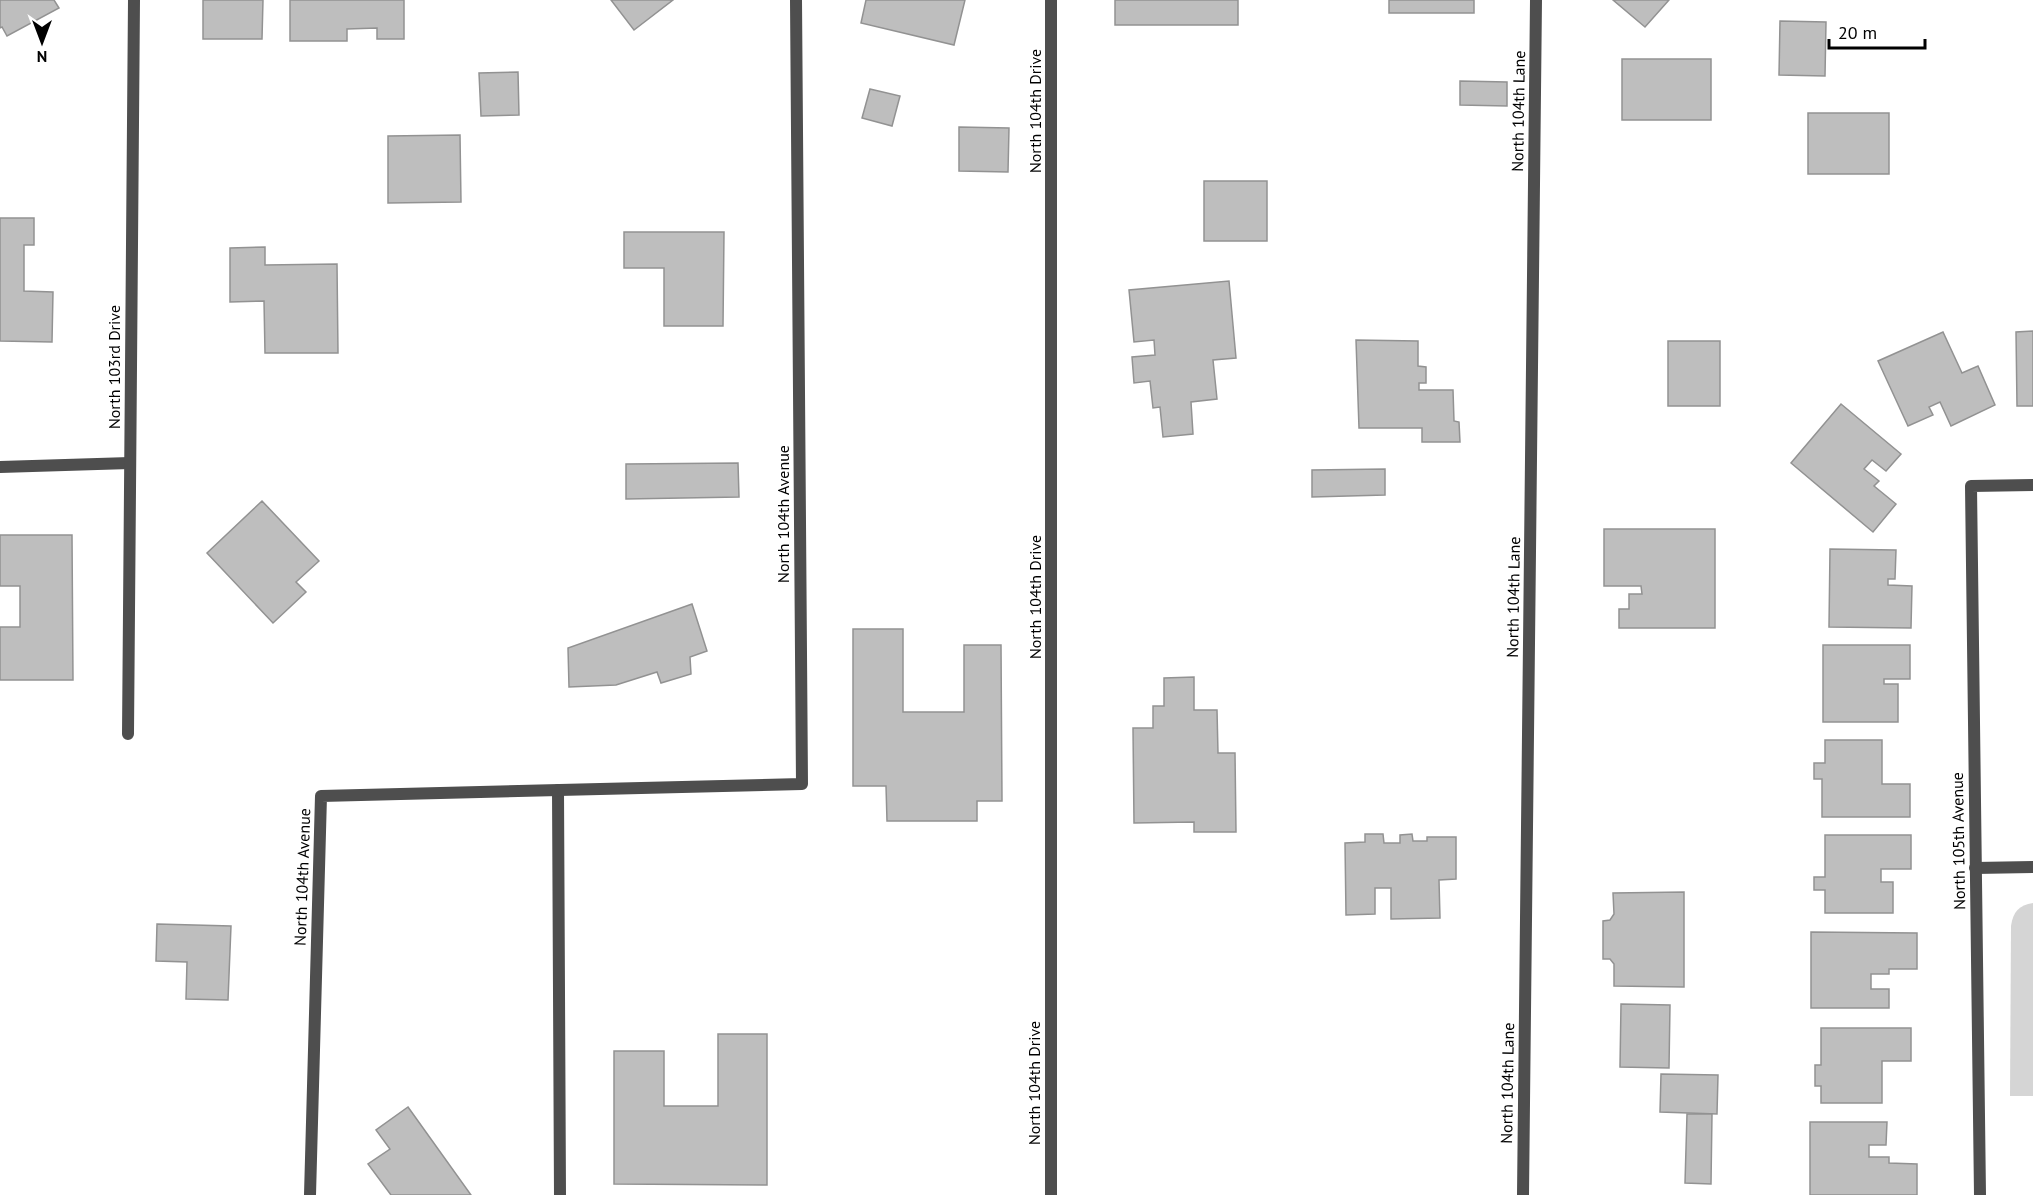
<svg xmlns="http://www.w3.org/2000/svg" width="2033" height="1195" font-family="'PT Sans',sans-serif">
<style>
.green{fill:#d5d5d5}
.building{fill:#bebebe;stroke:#929292;stroke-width:1.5}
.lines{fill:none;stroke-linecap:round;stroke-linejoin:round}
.service{stroke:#4e4e4e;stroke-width:12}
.minor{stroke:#4e4e4e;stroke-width:12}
.labels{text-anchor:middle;stroke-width:4.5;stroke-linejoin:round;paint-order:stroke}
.street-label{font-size:16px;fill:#000;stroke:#fff}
</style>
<rect width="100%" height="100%" fill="#fff"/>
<!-- green -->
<path class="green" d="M 2033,903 L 2033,1096 L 2010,1096 L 2011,926 C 2013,912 2019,905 2033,903 Z"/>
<!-- building -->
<g class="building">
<polygon points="0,0 54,0 59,8 7,36 2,27 0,28"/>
<polygon points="203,0 263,0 262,39 203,39"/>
<polygon points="290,0 404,0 404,39 377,39 377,28 347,29 347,41 290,41"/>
<polygon points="611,0 673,0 634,30"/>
<polygon points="866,0 965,0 954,45 861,23"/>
<rect x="1115" y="0" width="123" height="25"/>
<rect x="1389" y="0" width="85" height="13"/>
<polygon points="1613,0 1669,0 1645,27"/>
<polygon points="1780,21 1826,22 1825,76 1779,75"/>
<rect x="1622" y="59" width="89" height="61"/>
<polygon points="518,72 519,115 481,116 479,73"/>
<polygon points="1460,81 1507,82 1507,106 1460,105"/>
<polygon points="870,89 900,96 892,126 862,118"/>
<rect x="1808" y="113" width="81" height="61"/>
<polygon points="959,127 1009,128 1008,172 959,171"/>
<polygon points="460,135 461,202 388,203 388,136"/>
<rect x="1204" y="181" width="63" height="60"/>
<polygon points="0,218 34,218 34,245 24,245 24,291 53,292 52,342 0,341"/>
<polygon points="624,232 724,232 723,326 664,326 664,268 624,268"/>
<polygon points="265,247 265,265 337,264 338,353 265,353 264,301 230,302 230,248"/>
<polygon points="1229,281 1236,358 1213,360 1217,399 1191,402 1193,434 1163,437 1160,407 1153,408 1150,381 1134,383 1132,357 1155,355 1154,340 1134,342 1129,290"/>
<polygon points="2033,331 2033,406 2017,406 2016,332"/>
<polygon points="1943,332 1962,373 1978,366 1995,405 1951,426 1940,402 1929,407 1933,415 1908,426 1878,361"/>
<polygon points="1356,340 1418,341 1418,366 1426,367 1426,383 1419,383 1419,390 1453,390 1454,421 1459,422 1460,442 1422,442 1422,428 1359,428"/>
<rect x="1668" y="341" width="52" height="65"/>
<polygon points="1841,404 1901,454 1886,471 1872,460 1864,469 1879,481 1874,486 1896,504 1873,532 1791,463"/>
<polygon points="738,463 739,497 626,499 626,464"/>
<polygon points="1385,469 1385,495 1312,497 1312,470"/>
<polygon points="262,501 319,561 296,582 306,592 273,623 207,553"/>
<polygon points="1604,529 1715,529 1715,628 1619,628 1619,609 1629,609 1629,594 1642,594 1641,586 1604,586"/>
<polygon points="0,535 72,535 73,680 0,680 0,627 20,627 20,586 0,586"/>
<polygon points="1830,549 1896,550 1895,579 1888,579 1888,585 1912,586 1911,628 1829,627"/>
<polygon points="692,604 707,651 690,657 691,674 661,683 657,672 616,685 569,687 568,648"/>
<polygon points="853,629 903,629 903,712 964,712 964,645 1001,645 1002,801 977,801 977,821 887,821 886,786 853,786"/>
<polygon points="1823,645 1910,645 1910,679 1884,679 1884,684 1898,684 1898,722 1823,722"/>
<polygon points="1194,677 1194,710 1217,710 1218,753 1235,753 1236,832 1194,832 1194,822 1134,823 1133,728 1153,728 1153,706 1164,706 1164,678"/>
<polygon points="1825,740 1882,740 1882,784 1910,784 1910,817 1822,817 1822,779 1814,779 1814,763 1825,763"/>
<polygon points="1365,834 1383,834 1384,843 1400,843 1400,835 1412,834 1413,841 1427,841 1427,837 1456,837 1456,879 1439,880 1440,918 1391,919 1391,888 1375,888 1375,914 1346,915 1345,843 1365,842"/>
<polygon points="1825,835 1911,835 1911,869 1881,869 1881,882 1893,882 1893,913 1825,913 1825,890 1814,890 1814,877 1825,877"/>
<polygon points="1684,892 1684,987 1614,986 1614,964 1610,959 1603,959 1603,921 1610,920 1614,914 1613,893"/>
<polygon points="157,924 231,926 228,1000 186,999 187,962 156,961"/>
<polygon points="1811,932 1917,933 1917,969 1889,969 1889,974 1871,974 1871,989 1889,989 1889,1008 1811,1008"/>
<polygon points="1621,1004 1670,1005 1669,1068 1620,1067"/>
<polygon points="1821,1028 1911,1028 1911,1061 1882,1061 1882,1103 1821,1103 1821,1086 1815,1086 1815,1065 1821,1065"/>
<polygon points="718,1034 767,1034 767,1185 614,1184 614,1051 664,1051 664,1106 718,1106"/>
<polygon points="1661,1074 1718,1075 1717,1114 1660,1112"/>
<polygon points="408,1107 471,1195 391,1195 368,1164 390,1149 376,1130"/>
<polygon points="1687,1114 1712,1114 1711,1184 1685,1183"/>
<polygon points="1810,1122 1887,1122 1886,1145 1869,1145 1869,1157 1889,1157 1889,1163 1917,1164 1917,1195 1810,1195"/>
</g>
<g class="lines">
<!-- service -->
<polyline class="service" points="0,467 130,463"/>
<!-- minor -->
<g class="minor">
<polyline points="128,734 134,0"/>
<polyline points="558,790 560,1195"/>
<polyline points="1975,868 2033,867"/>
<polyline points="310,1195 321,796 802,784 796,0"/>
<polyline points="1051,1195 1051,0"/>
<polyline points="1523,1195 1536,0"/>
<polyline points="1980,1195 1971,486 2033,485"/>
</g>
</g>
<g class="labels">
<!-- street labels -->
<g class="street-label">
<text transform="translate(1035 111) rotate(-90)" y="6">North 104th Drive</text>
<text transform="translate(1518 111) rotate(-89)" y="6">North 104th Lane</text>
<text transform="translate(114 367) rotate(-90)" y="6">North 103rd Drive</text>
<text transform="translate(783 514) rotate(-90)" y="6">North 104th Avenue</text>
<text transform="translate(1035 597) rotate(-90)" y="6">North 104th Drive</text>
<text transform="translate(1513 597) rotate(-89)" y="6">North 104th Lane</text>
<text transform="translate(1958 841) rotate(-91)" y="6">North 105th Avenue</text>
<text transform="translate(302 877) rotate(-88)" y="6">North 104th Avenue</text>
<text transform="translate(1034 1083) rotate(-90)" y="6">North 104th Drive</text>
<text transform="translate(1507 1083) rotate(-89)" y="6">North 104th Lane</text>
</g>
</g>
<!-- north arrow -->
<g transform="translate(42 42) rotate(180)" stroke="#ffffff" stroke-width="4.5" paint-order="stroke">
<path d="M0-4.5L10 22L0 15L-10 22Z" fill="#000000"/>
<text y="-9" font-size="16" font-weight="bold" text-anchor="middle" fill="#000000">N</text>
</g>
<!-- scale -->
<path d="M1829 39v9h96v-9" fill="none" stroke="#000000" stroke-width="3"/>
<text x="1838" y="39" font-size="18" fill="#000000" stroke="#ffffff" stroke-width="4.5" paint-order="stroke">20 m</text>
</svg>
